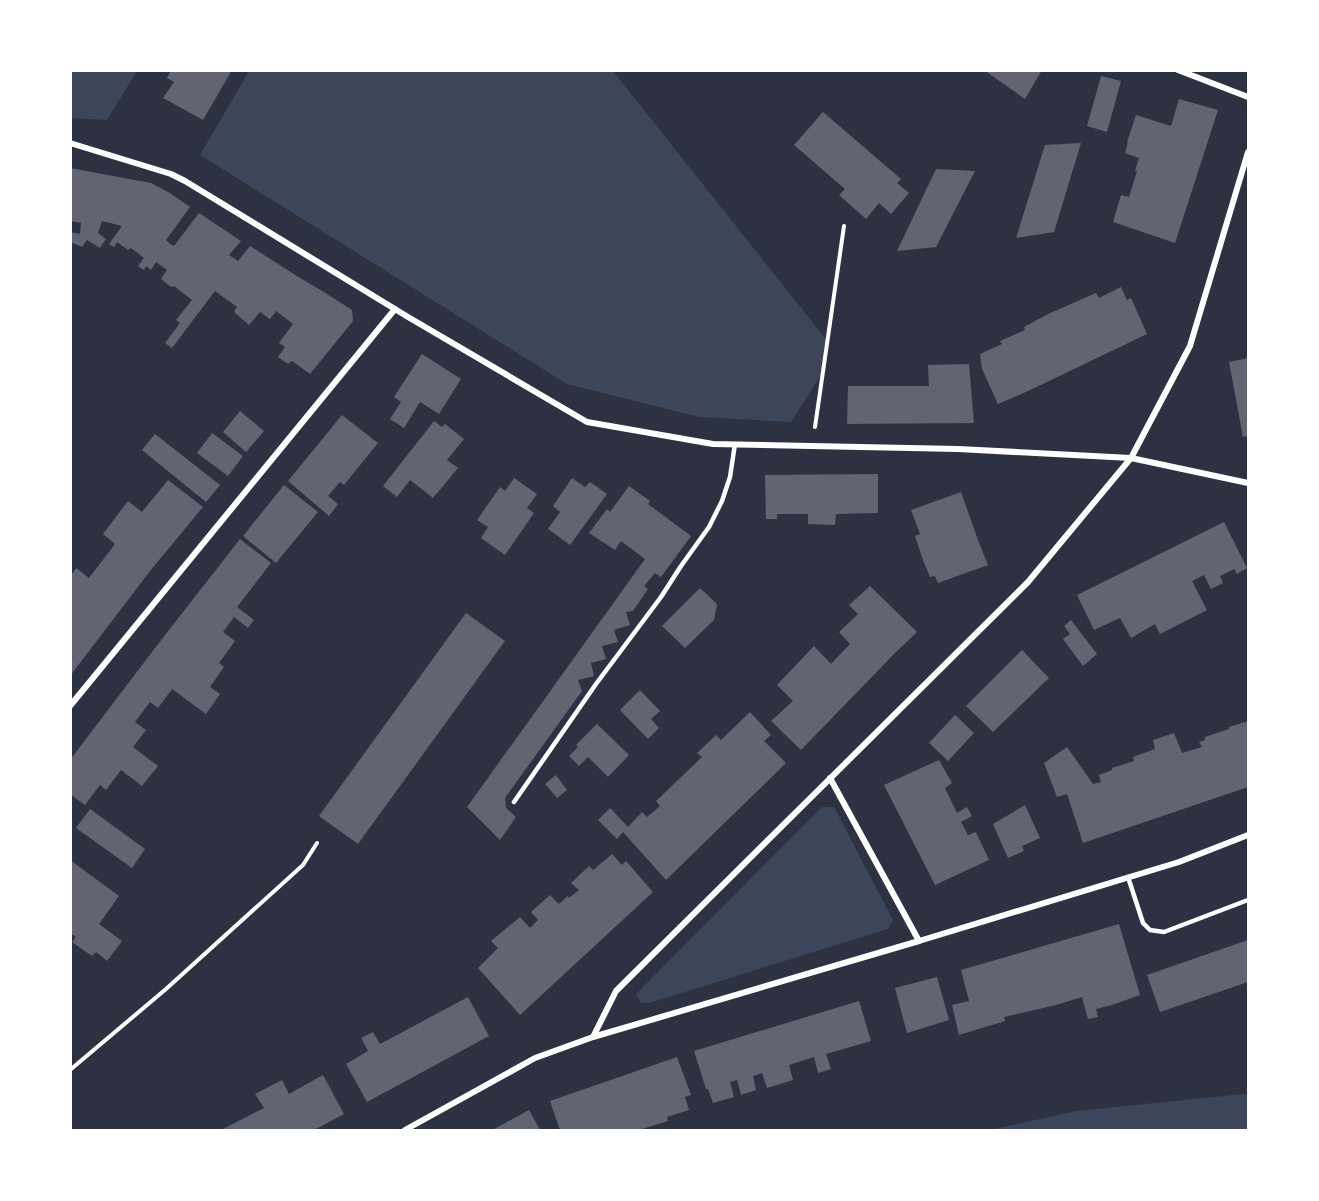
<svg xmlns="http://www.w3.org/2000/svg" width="1319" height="1201" font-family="'PT Serif',serif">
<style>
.green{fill:#3c4559}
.building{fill:#626471}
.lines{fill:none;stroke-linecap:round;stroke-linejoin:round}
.path{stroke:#fff;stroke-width:4}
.service{stroke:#fff;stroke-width:4.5}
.minor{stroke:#fff;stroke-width:6}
</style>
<rect width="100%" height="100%" fill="#2d3142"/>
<!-- green -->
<g class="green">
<polygon points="521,70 524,73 527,70 613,71 829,343 821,375 791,422 699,417 567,384 200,155 249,71"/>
<polygon points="70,71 71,70 137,71 107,120 71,118"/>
<polygon points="822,807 834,807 893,920 888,929 649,1003 641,1003 636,994"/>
<polygon points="1243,1094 1248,1094 1248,1130 990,1130 1076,1111"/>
</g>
<!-- building -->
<g class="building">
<polygon points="171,70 232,70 203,120 163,98 174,82 167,78"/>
<polygon points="984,70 1042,70 1025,99"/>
<polygon points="1101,76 1121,81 1107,132 1087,126"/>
<polygon points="1179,99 1218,110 1175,243 1113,222 1121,195 1129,197 1137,171 1135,171 1139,158 1125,153 1128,142 1127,142 1136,115 1171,126"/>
<polygon points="823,112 901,179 897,183 909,193 891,214 879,203 866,219 839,195 845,189 794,145"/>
<polygon points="1081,143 1054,232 1016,238 1045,145"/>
<polygon points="70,168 151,183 170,193 190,207 166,240 170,244 174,246 199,213 241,241 229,255 238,261 250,246 300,278 319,289 352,310 353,321 310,374 292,361 288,364 278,357 285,347 279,343 293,324 276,311 270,319 260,312 249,325 234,312 237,307 215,291 172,348 165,343 180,323 176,320 192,300 174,286 171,287 161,279 167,270 156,262 151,270 146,266 144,270 138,266 144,258 131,248 128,250 117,242 114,247 109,244 122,226 102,221 98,233 106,239 100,248 87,240 82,247 70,242 70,232 80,234 81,223 70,221"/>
<polygon points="936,169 975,171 936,247 897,251"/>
<polygon points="1121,287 1127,300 1131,298 1147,334 1026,392 998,404 982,369 980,354 1002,344 1000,341 1025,330 1024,327 1048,314 1096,293 1099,298"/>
<polygon points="422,354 461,379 439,414 420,402 404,428 390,419 401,402 394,397"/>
<polygon points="1248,358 1248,436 1243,437 1229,362"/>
<polygon points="969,364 974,423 847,424 848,386 929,386 928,365"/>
<polygon points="240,411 264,431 246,452 223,432"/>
<polygon points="342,415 378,443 344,485 340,482 328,496 338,504 329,516 288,481"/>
<polygon points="434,421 442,427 445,424 464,439 447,460 458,468 433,498 410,480 397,497 383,486"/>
<polygon points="212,433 243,456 228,476 197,453"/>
<polygon points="155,434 220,485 206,502 142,450"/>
<polygon points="878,474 878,513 836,514 835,525 808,524 808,514 777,514 777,519 766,519 765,475"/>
<polygon points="514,478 537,494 527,508 534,513 505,555 481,538 488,527 477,520 500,487 505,491"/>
<polygon points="572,478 585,487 590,482 607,494 570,545 548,529 560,512 553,506"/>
<polygon points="168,480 203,507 150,571 70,676 70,571 73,573 76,568 89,578 115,544 103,534 128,501 142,512"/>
<polygon points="284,485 318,512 276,563 243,536"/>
<polygon points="629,486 650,501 648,504 691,536 661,577 655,573 644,586 648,589 633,611 626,612 630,625 614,630 618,642 602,646 606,659 591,663 594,676 578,680 582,691 505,798 506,808 516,817 500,840 467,807 645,559 621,541 615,550 589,533 607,509 610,512"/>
<polygon points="961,492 978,540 988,565 938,583 935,576 930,577 923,560 915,536 920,534 911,510"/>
<polygon points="1224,522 1247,568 1237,574 1234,569 1220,576 1223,583 1211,589 1204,575 1192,581 1207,610 1160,634 1155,624 1131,638 1120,618 1094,630 1077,595"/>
<polygon points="240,539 271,563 237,607 254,620 248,628 234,617 223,632 235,641 219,663 224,667 210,687 220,694 206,714 172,689 158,708 150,702 135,722 146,730 133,747 158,766 142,786 121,770 106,790 100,785 85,805 70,794 70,760 155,648"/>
<polygon points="870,586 917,632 895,653 801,750 771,721 793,701 777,685 814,646 831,664 850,644 839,632 858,614 849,605"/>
<polygon points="700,588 717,604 714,620 685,648 662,626"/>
<polygon points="466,613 505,641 358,844 319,816"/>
<polygon points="1071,620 1097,654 1083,666 1063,639 1070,634 1064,626"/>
<polygon points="1022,650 1049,678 993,732 966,706"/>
<polygon points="640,690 660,711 651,719 659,728 648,739 620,710"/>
<polygon points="750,712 771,735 764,741 786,763 666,880 623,832 617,839 598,820 610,808 628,827 642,812 647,817 660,806 656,801 702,757 697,753 716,735 721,740"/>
<polygon points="955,715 974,733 948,761 929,743"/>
<polygon points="1248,721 1248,787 1083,843 1067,794 1057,797 1044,763 1067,747 1093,784 1101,782 1099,775 1112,770 1112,768 1134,761 1133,757 1155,749 1153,740 1174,733 1182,753 1202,747 1199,742 1205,740 1205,737 1229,729 1229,727"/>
<polygon points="597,724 629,755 608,777 588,757 579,766 569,756 578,747 576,745"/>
<polygon points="939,760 952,783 945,788 957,813 967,807 972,816 961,822 968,835 976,832 989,860 935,885 884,785"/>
<polygon points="556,775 567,790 557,798 545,784"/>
<polygon points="1025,805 1040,838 1022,846 1024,851 1008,858 993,824"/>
<polygon points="90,809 145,849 132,868 76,828"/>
<polygon points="612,854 622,865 626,861 653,892 520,1015 478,968 498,948 491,941 520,917 530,928 538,920 531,912 550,895 559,904 568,896 569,898 579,890 571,883 589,866 593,870"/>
<polygon points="70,860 119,896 99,924 122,941 107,961 96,952 92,956 72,942 76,937 70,933"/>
<polygon points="1119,924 1140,995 1112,1005 1096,1009 1098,1017 1088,1019 1082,997 1056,1005 1004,1017 1005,1021 959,1035 952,1005 969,1001 961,970"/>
<polygon points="1248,940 1248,982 1160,1012 1147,975"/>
<polygon points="937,977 949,1020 907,1033 895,988"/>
<polygon points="468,997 489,1036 367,1102 346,1064 368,1051 361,1038 373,1032 380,1044"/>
<polygon points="859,1001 871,1041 826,1054 831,1069 818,1073 814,1057 789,1065 793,1080 767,1088 762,1073 753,1076 756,1090 741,1095 737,1080 730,1082 734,1097 713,1103 708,1089 706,1089 694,1051"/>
<polygon points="677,1057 691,1095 685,1097 689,1110 667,1117 668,1121 639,1130 560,1130 550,1101"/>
<polygon points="323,1075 344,1114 314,1130 221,1130 264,1108 255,1094 282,1080 289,1094"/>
<polygon points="529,1110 540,1130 491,1130 496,1128"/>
</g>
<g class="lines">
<!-- path -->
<g class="path">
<polyline points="815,427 844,226"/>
<polyline points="70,1070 166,989 303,865 317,843"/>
</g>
<!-- service -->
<g class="service">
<polyline points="514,802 596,684 661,597 681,566 709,527 722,501 730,477 735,444"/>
<polyline points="1128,877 1143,923 1150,930 1164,932 1248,900"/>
</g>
<!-- minor -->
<g class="minor">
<polyline points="1178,70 1248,97"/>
<polyline points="70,143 171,174 185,181 408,317 587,422 713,444 958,449 1131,458 1248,483"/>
<polyline points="70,706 395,309"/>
<polyline points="830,778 919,941 593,1037 616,991 1028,582 1131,458 1190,346 1248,152"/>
<polyline points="919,941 1179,862 1248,835"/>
<polyline points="405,1130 535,1058 593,1037"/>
</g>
</g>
<!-- border -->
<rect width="1319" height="1201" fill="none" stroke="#ffffff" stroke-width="144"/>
</svg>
